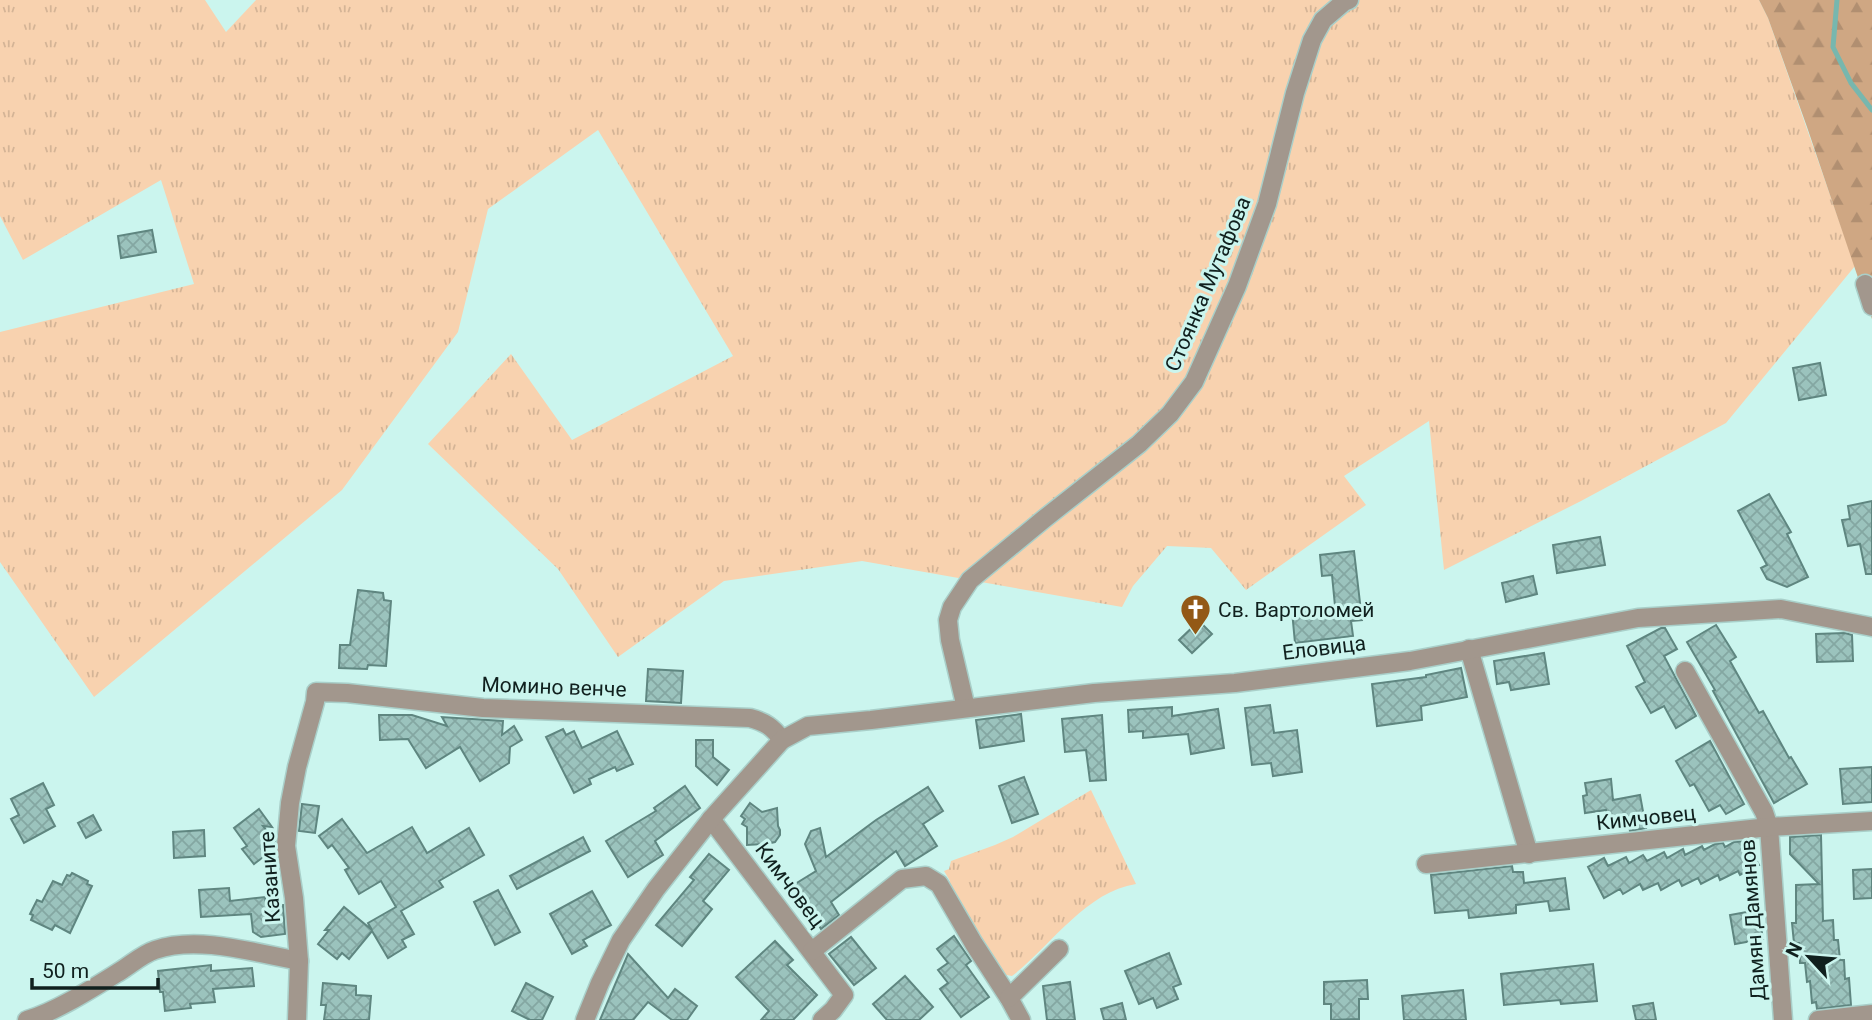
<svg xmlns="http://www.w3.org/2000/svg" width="1872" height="1020" font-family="Roboto,sans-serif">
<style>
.grass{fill:url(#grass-tufts)}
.forest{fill:url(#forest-firs)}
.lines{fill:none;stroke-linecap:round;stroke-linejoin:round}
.stream{stroke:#77b7ae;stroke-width:5}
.building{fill:url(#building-cross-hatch);stroke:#5f8680;stroke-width:2}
.minor-casing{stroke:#a9cfc9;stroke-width:21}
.minor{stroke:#a2978d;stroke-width:18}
.labels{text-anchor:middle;stroke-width:6;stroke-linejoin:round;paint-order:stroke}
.street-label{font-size:21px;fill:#10201e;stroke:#cbf5ee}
.poi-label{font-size:21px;fill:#10201e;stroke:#cbf5ee;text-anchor:start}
</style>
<defs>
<pattern id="grass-tufts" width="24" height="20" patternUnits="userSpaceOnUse" patternTransform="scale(1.75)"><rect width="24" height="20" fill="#f8d2af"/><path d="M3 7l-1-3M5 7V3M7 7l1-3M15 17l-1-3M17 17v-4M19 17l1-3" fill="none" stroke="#d4b496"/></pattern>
<pattern id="forest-firs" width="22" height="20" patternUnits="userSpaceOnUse" patternTransform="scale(1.75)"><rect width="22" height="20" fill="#cfa783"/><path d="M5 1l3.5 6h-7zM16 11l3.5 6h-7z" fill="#b18f71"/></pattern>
<pattern id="building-cross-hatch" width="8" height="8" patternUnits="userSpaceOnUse" patternTransform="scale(1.75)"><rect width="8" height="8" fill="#9bc3bd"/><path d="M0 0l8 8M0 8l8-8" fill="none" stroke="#84a7a2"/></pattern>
</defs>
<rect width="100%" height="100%" fill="#cbf5ee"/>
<!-- grass -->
<g class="grass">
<polygon points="0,0 205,0 226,32 256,0 1759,0 1768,18 1855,266 1726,423 1581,501 1444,570 1429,421 1344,476 1366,505 1246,590 1211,548 1167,546 1133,586 1122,607 862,561 724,581 618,657 558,569 428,444 511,354 572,440 733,356 598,130 488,209 458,332 342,490 94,697 0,562 0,332 194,284 161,180 23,260 0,216"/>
<path d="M 1091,790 L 1136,884 C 1085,892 1051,946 1012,976 L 1001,974 L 947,883 L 950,881 L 944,871 L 949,869 L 951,861 L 995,845 L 1013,837 Z"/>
</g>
<!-- forest -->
<polygon class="forest" points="1759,0 1872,0 1872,319 1807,127 1768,18"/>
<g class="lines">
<!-- stream -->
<polyline class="stream" points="1837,0 1833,47 1851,83 1872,110"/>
</g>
<!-- building -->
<g class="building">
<polygon points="152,230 156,252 121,258 118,236"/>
<polygon points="1820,363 1826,395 1799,400 1793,368"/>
<polygon points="1769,494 1791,532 1787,534 1808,577 1787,587 1767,579 1761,568 1767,565 1738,511"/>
<polygon points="1872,501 1872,574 1866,574 1860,544 1848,546 1842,520 1850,519 1848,506"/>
<polygon points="1600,537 1605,565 1557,573 1553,545"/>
<polygon points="1354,551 1362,620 1351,621 1353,636 1295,643 1292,611 1335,606 1332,575 1322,576 1320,555"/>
<polygon points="1533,576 1537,594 1506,602 1502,583"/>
<polygon points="358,590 383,593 384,600 391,601 386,666 368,665 367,669 339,668 340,645 350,645"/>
<polygon points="1199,621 1212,634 1192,653 1179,640"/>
<polygon points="1716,625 1736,657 1730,661 1759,713 1763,711 1789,758 1791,757 1807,784 1774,803 1713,691 1715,690 1687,642"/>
<polygon points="1661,628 1665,628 1677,649 1664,656 1696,716 1676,728 1664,706 1651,713 1636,687 1645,682 1627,646"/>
<polygon points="1845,633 1852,635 1853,661 1817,662 1816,634"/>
<polygon points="1544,653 1549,684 1511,690 1509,682 1497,684 1494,661"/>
<polygon points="1461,668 1467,697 1421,706 1422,720 1377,726 1372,684 1426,677 1426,675"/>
<polygon points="648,669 683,671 681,703 646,701"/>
<polygon points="1270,705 1274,733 1297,730 1302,772 1273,776 1271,763 1252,765 1245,708"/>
<polygon points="1172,707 1172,716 1218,709 1224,748 1191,754 1188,734 1143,738 1143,731 1129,732 1128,710"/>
<polygon points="1021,714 1024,741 980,748 976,720"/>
<polygon points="379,715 412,715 447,726 442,717 503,721 502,735 514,726 522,740 510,747 509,763 480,781 460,747 426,768 408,739 380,740"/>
<polygon points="1102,715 1106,780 1090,781 1086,750 1065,752 1062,719"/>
<polygon points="563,729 566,735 574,731 582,748 617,731 633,764 617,771 615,767 589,779 591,784 574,793 546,737"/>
<polygon points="696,740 713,740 713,757 729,770 717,785 696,766"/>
<polygon points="1710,741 1744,804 1726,814 1720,805 1709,811 1694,784 1690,786 1676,761"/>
<polygon points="1872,767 1872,802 1843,804 1840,769"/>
<polygon points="1024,777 1038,814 1012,823 999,786"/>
<polygon points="1611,779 1613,800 1640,795 1646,828 1630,831 1627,815 1607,818 1606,810 1585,813 1583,796 1587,795 1585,783"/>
<polygon points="43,783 54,805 46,809 55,826 24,843 11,819 19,815 11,799"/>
<polygon points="685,786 700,808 655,841 663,855 628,877 606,841 656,811 654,808"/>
<polygon points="928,787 943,811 923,824 937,846 905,866 896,851 831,902 839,915 821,929 795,884 816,871 805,844 811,831 820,828 826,857 876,820"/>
<polygon points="750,803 762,812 777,808 778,826 780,830 780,835 775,842 766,844 747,845 747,827 742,824 745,819 741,816"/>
<polygon points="302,804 319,806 315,833 299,831"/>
<polygon points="259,809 272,827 263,826 275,841 270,845 274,849 254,864 242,849 247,846 234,828"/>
<polygon points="93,815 101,830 86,838 78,823"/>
<polygon points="342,819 367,853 412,827 427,853 469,828 484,855 439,881 443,887 401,911 414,934 402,940 406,947 388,958 372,931 349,959 342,953 337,959 318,944 329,930 325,930 344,907 372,930 368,923 396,907 381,881 359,894 345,870 349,868 332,845 328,848 319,836"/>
<polygon points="204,830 205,856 174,858 173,832"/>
<polygon points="1821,835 1823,921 1833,920 1834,940 1838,940 1840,960 1844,960 1845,979 1849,978 1851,1005 1817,1009 1816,1002 1812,1003 1810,981 1807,982 1805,963 1800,963 1799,943 1794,943 1792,923 1796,923 1796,885 1819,884 1790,854 1790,837"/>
<polygon points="583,837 590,851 517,889 510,876"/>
<polygon points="1746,841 1759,865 1740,875 1738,871 1720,880 1718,875 1701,884 1698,878 1682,886 1679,880 1661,890 1658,883 1643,890 1640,884 1623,894 1620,889 1604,898 1588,867 1604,858 1608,866 1626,857 1629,863 1643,855 1647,861 1664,852 1667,858 1683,849 1685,855 1702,846 1704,850 1715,844 1723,843 1725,847 1734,842"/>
<polygon points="709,854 729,870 703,901 712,909 682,946 656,925 694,880 690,877"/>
<polygon points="1512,866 1513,872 1523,872 1524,883 1565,878 1569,909 1550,911 1548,901 1516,905 1516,913 1469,918 1468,910 1435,913 1431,875"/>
<polygon points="1872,869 1872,898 1854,899 1853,870"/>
<polygon points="72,873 88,881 87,884 92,886 70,933 55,925 52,930 31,920 33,915 30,914 37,900 42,902 53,881 62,885 67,875 70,876"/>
<polygon points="229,888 230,901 265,897 266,906 283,905 285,934 261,937 253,932 251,914 201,917 199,890"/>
<polygon points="498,890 520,932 495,945 474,902"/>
<polygon points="592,891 611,925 583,940 587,946 572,954 550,914"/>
<polygon points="1758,910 1763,939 1735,944 1730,915"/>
<polygon points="954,936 971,961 966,965 989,997 961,1017 940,989 948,983 938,970 948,963 937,949"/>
<polygon points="851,937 876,968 854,985 829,954"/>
<polygon points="775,941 793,960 787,965 817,995 793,1020 761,1020 769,1011 736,977"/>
<polygon points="1169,953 1181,984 1173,987 1178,999 1157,1008 1153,998 1139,1004 1125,971"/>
<polygon points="628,954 668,998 675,989 697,1006 687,1020 672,1020 648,1002 633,1020 600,1020"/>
<polygon points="1593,964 1597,1001 1561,1004 1560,1000 1504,1005 1501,974"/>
<polygon points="211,965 211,971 252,968 254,986 213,989 215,1002 190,1004 191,1008 165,1011 163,992 160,992 158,971"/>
<polygon points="905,976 933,1007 919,1020 887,1020 873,1004"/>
<polygon points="1367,980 1368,999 1359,999 1359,1019 1331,1020 1331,1004 1324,1004 1324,982"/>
<polygon points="1070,982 1075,1020 1047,1020 1043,986"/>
<polygon points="323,983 356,986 356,995 371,996 369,1020 324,1020 326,1005 321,1005"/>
<polygon points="526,983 553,997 542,1020 530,1020 512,1011"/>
<polygon points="1463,990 1466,1020 1404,1020 1402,996"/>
<polygon points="1122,1003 1126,1020 1104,1020 1101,1009"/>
<polygon points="1653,1003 1656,1020 1636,1020 1633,1006"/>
</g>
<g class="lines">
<defs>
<g id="minor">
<polyline points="1865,284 1872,306"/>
<polyline points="1469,649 1529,854"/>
<polyline points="1685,671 1764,812 1769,827 1783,1020"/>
<polyline points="966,708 950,640 948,620 952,607 970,580 1044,519 1139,444 1170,414 1194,382 1237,286 1267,204 1295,93 1312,40 1323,20 1344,2 1349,0"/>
<polyline points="711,819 844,995 833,1010 822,1020"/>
<polyline points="1426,864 1769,827 1872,821"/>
<polyline points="812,951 902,879 926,876 939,884 974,944 1009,998 1021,1020"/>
<polyline points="1009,998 1059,949"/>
<path d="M 27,1020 C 56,1012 96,986 122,970 C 133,963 143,954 155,950 C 198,935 255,953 299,961"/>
<path d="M 297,1020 L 299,961 L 294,898 L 286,846 L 290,803 L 297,767 L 315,702 L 316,692 L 347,693 L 483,708 L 750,718 C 765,722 773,727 782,740"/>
<polyline points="585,1020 600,983 621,940 656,889 711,819 782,740 808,726 871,720 1094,693 1235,683 1410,661 1638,618 1781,609 1872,627"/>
<polyline points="1818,1020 1872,1014"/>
</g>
</defs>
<!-- minor casing -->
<use href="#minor" class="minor-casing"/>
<!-- minor -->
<use href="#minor" class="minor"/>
</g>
<!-- icons -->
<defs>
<symbol id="church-pin" viewBox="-11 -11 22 30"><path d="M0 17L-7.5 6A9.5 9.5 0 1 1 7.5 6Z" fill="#935916" stroke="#cbf5ee"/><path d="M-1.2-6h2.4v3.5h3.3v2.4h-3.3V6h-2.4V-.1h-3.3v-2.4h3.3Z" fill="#fff"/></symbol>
</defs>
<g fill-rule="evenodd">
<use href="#church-pin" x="1178" y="592" width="35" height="47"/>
</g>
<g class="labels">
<!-- street labels -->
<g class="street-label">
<text transform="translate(1208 284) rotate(-67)" y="7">Стоянка Мутафова</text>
<text transform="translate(1324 648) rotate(-7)" y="7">Еловица</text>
<text transform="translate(554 687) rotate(2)" y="7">Момино венче</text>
<text transform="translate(1646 818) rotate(-6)" y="7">Кимчовец</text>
<text transform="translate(270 877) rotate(-94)" y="7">Казаните</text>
<text transform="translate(790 885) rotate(53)" y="7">Кимчовец</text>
<text transform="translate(1753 920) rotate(-94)" y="7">Дамян Дамянов</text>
</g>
<!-- poi labels -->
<g class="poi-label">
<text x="1218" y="617">Св. Вартоломей</text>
</g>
</g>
<!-- north arrow -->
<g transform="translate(1809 957) rotate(296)" stroke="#cbf5ee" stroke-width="5" paint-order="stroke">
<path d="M0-5L12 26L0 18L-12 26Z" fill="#10201e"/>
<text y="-10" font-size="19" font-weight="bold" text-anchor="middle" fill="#10201e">N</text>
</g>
<!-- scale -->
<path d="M32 978v10h126v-10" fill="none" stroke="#10201e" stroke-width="3.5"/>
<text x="42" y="978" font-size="21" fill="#10201e" stroke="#cbf5ee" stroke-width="5" paint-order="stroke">50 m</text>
</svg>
